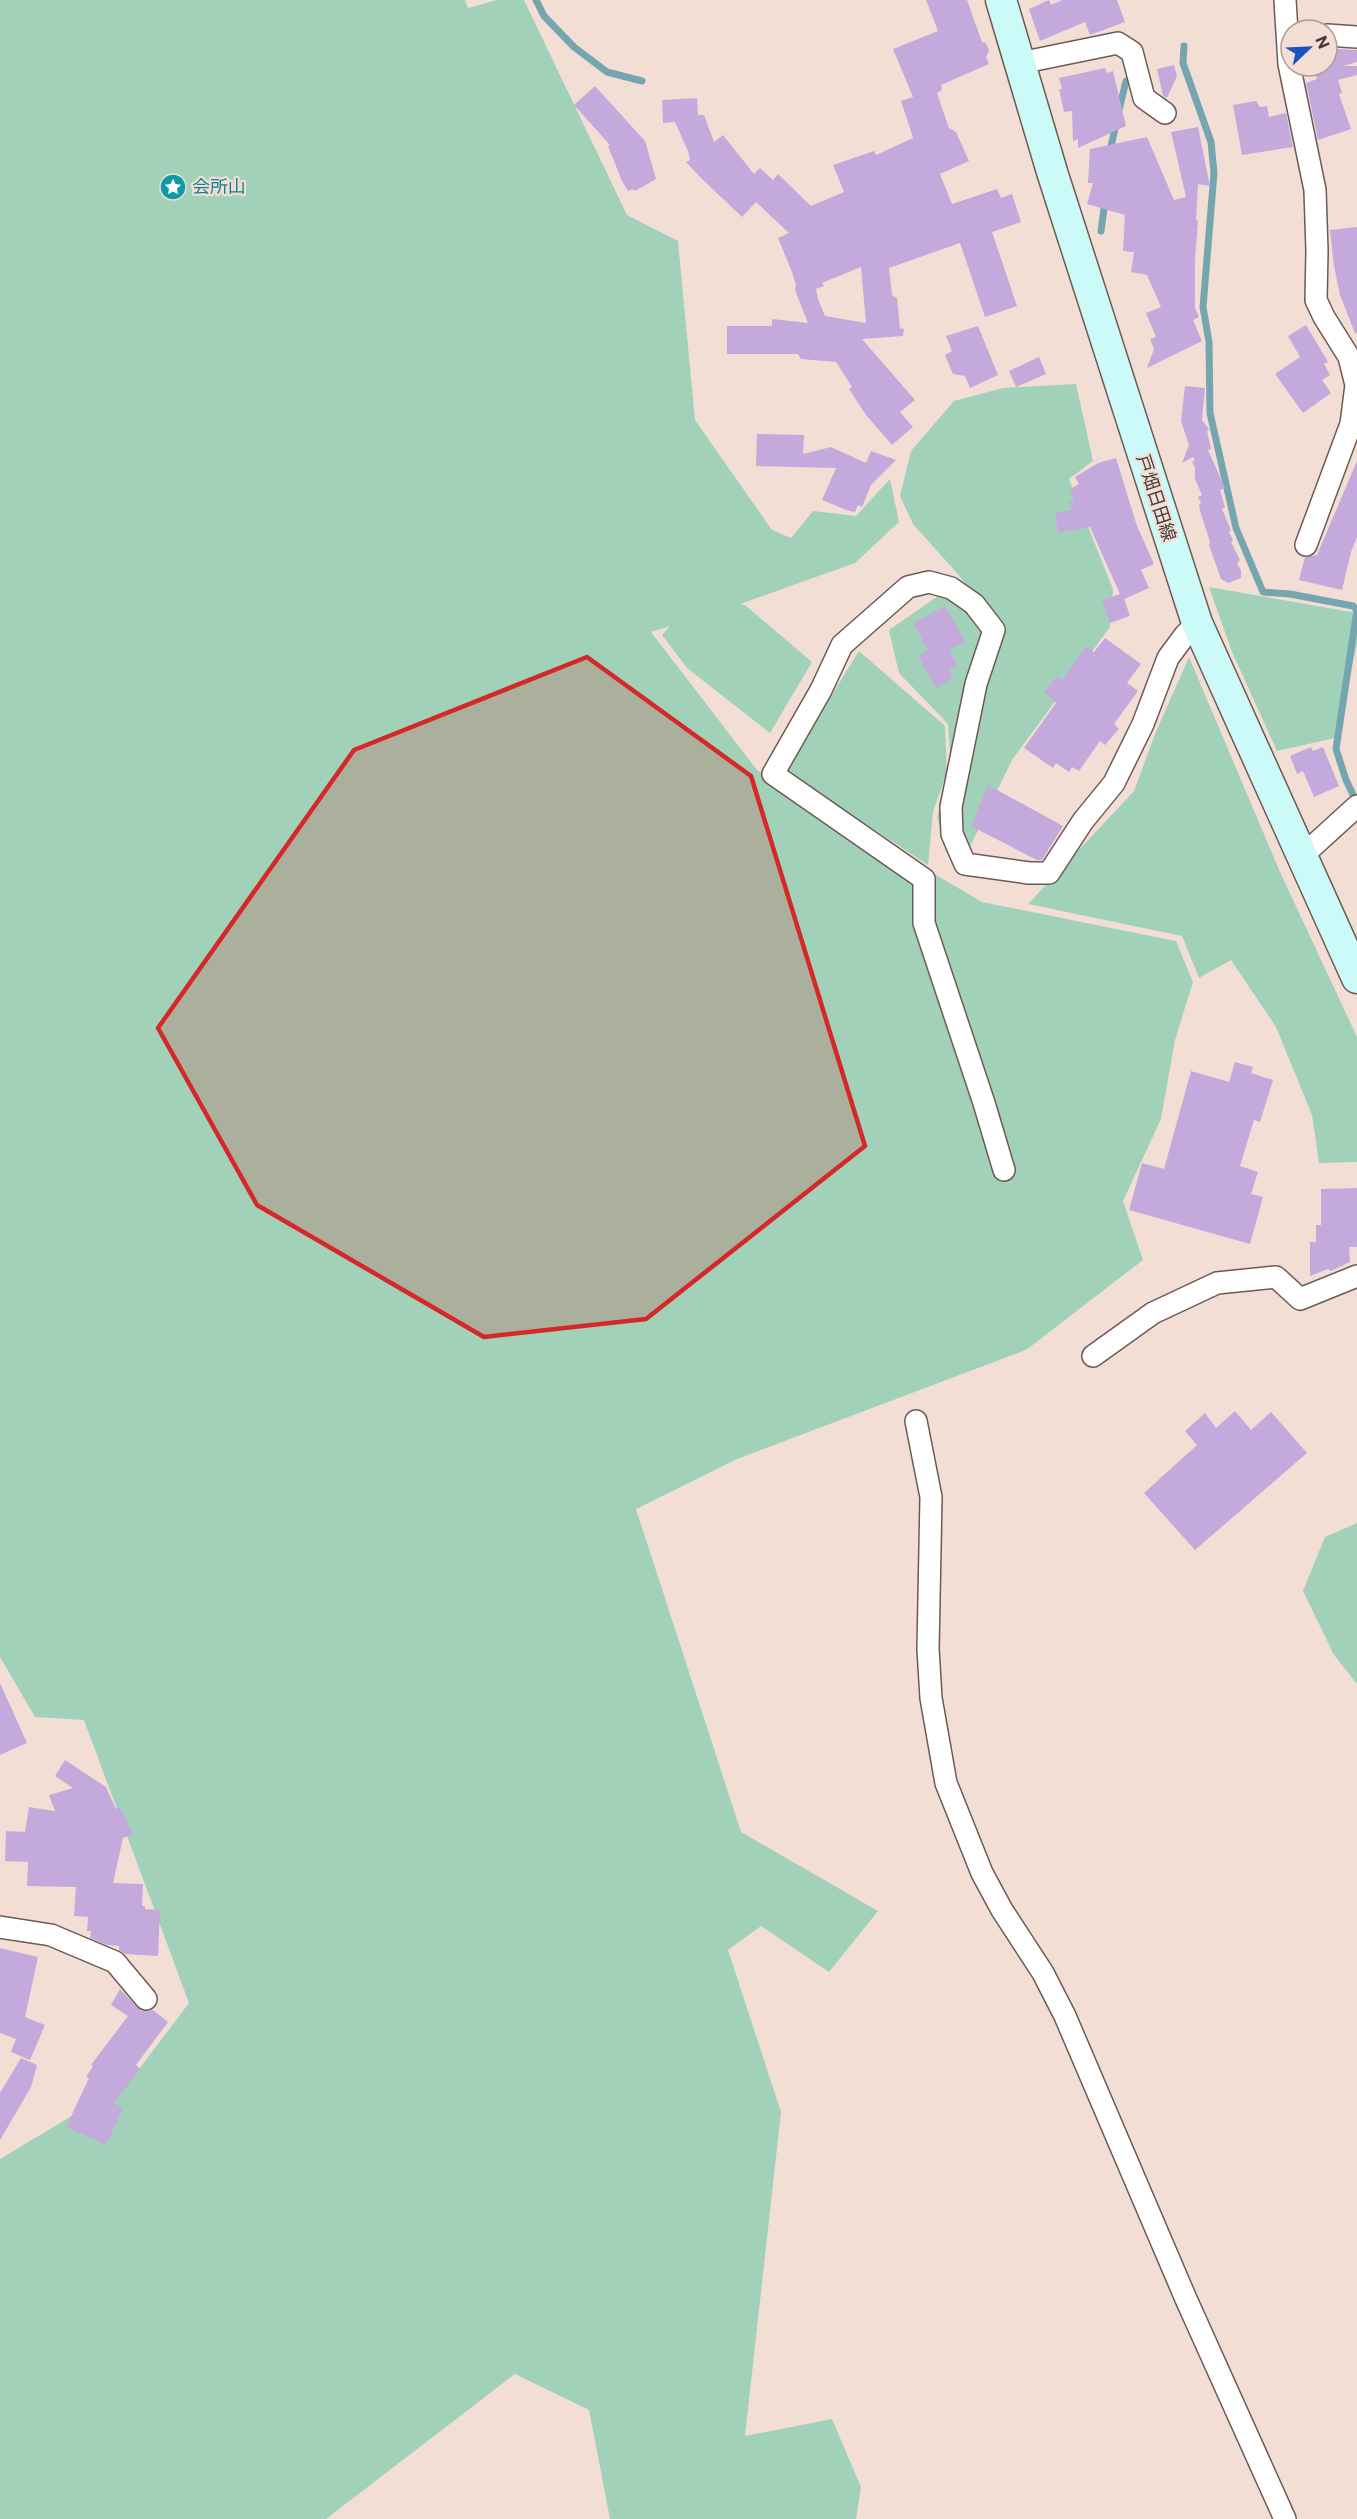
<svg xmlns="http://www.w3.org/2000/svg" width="1357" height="2519" font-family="Commissioner,'Noto Sans JP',sans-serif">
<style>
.green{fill:#a1d2b9}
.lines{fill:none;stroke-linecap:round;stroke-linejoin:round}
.stream{stroke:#75a6b0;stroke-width:7}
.building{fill:#c4aadc;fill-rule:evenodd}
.street-casing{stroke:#6c5b53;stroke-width:24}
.secondary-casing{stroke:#6c5b53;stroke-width:33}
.street{stroke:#fff;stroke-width:21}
.secondary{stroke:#ccfaf9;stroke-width:30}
.marked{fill:#d62828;fill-opacity:0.2;stroke:#d62828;stroke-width:4.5;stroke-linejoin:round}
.labels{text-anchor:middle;stroke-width:4.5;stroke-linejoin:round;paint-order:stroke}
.culture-label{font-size:18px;fill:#0d838f;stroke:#f3ded5;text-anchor:start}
.street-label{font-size:18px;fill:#433a37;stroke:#f3ded5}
</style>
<rect width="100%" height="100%" fill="#f3ded5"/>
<!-- green -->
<g class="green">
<polygon points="0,0 465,0 468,8 497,0 524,0 627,215 678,241 695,420 772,530 791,538 813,511 856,516 890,479 899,522 855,563 740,604 745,605 812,662 770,733 687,668 662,635 670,626 651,632 757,770 982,902 1176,941 1193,982 1175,1040 1161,1119 1123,1201 1143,1260 1026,1350 737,1459 636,1509 741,1832 878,1911 829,1972 761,1926 728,1950 781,2112 745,2436 832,2419 861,2487 856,2519 610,2519 589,2410 515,2374 326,2519 0,2519 0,2159 130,2081 189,2003 84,1720 35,1717 0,1657"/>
<polygon points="1076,384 1093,461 1069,479 1113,589 1110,627 1012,760 967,853 946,852 937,817 951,769 948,724 899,673 889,630 941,594 1000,625 956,572 913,524 900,496 911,451 954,401 1003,388"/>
<polygon points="1209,587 1357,613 1357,644 1335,738 1277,751 1232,652"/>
<polygon points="859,651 945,726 947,772 933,812 928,865 785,771"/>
<polygon points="1189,657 1280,872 1357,1037 1357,1162 1319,1163 1312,1115 1276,1027 1231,960 1199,978 1182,936 1028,904 1134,791 1155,734"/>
<polygon points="1357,1523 1357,1684 1334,1655 1303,1591 1325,1537"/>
</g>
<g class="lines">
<!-- stream -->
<g class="stream">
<polyline points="536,0 544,16 574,47 607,72 642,81"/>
<polyline points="1184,46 1183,63 1211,142 1214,173 1203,307 1209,342 1210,413 1236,528 1263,592 1290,594 1353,606 1357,610 1336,749 1346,780 1357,803"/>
<polyline points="1119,110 1126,81"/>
<polyline points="1110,151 1116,124"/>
<polyline points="1101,231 1105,201"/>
</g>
</g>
<!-- building -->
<g class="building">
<path d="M 926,0 L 967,0 L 982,42 L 986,43 L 989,51 L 986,57 L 989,64 L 941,85 L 942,90 L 937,93 L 949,128 L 956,132 L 969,161 L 940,174 L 952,204 L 997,189 L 1001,198 L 1012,194 L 1021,222 L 992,232 L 1017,306 L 985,317 L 960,243 L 889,268 L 892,295 L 897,298 L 900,328 L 904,329 L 903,336 L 862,339 L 915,400 L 900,412 L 913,427 L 892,445 L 866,415 L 849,389 L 852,387 L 836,362 L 801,359 L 798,354 L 727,354 L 727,326 L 772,326 L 772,319 L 808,323 L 795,290 L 796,285 L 792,272 L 778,238 L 789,233 L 756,202 L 742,217 L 701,178 L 686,162 L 690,160 L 688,151 L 675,122 L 663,123 L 662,100 L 697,98 L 698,115 L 704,115 L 714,142 L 723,135 L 754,174 L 760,168 L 773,180 L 778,174 L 811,206 L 844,192 L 833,165 L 874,151 L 876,155 L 913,138 L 901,101 L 913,97 L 893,49 L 938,31 ZM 861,267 L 866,323 L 825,316 L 818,299 L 816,289 L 824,286 L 822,283 Z"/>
<polygon points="1049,0 1051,5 1062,0 1117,0 1125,22 1090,35 1085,22 1040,41 1029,9"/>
<polygon points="1338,49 1357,50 1357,62 1343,66 1357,66 1357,75 1338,80 1342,93 1339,94 1351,129 1318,140 1306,83 1317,79 1313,66 1327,66 1327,52"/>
<polygon points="1174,65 1177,76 1167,98 1163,96 1157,69"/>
<polygon points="1105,68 1107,73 1113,71 1126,126 1078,148 1078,139 1073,141 1072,111 1064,112 1059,89 1062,89 1059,78"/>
<polygon points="595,86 645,141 656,179 635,191 633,189 628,191 622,181 608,146 610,145 574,105"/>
<polygon points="1256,101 1260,107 1267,106 1269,117 1286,113 1293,147 1242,155 1233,105"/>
<polygon points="1198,127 1210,186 1198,184 1196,220 1198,221 1195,261 1195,308 1199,317 1193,320 1202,341 1147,368 1154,349 1150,339 1156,337 1146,313 1161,307 1147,275 1131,272 1134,252 1123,251 1125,215 1087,204 1093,183 1088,183 1090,149 1147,137 1174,200 1186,197 1171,132"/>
<polygon points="1357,227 1357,333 1355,333 1340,295 1334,266 1330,230"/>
<polygon points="1306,325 1328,362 1324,364 1330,375 1322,380 1331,393 1303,413 1275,374 1300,357 1288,336"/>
<polygon points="978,326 998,375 970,388 965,376 953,374 945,355 952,351 946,336"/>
<polygon points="1039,357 1046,374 1016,387 1009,371"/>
<polygon points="1185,386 1205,388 1202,420 1209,429 1207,431 1211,449 1208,450 1225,488 1220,490 1225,507 1222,509 1231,530 1229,532 1233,540 1231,542 1240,560 1237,564 1241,570 1241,578 1228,583 1221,579 1209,545 1210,542 1201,514 1199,505 1201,503 1198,497 1202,495 1195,479 1195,467 1192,462 1195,460 1193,457 1182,463 1189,445 1181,421"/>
<polygon points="757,434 804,435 803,454 831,447 866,463 871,451 896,460 871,485 862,507 858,505 855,512 849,511 822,500 836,468 756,466"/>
<polygon points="1116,458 1137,526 1154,564 1141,570 1149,588 1124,599 1130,616 1110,623 1102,600 1120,594 1090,527 1058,533 1055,513 1072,510 1069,502 1075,500 1069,490 1079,484 1075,477 1098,463"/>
<polygon points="1357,461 1357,537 1351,552 1342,590 1299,580 1305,557 1317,555"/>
<polygon points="945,606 965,641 949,650 957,665 949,670 953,678 936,688 918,656 928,650 913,623"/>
<polygon points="1105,638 1141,664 1127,683 1138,691 1114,724 1119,729 1105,745 1100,741 1079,771 1072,767 1069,772 1056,763 1053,768 1024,748 1056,703 1044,692 1058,676 1062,680 1087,646 1094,652"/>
<polygon points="1311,747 1313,751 1323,747 1339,786 1314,797 1303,771 1297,774 1290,756"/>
<polygon points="988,785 1063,826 1042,860 1037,860 971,826"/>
<polygon points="1235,1062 1253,1067 1251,1073 1273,1080 1260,1122 1254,1120 1240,1166 1258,1172 1251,1194 1263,1197 1250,1244 1129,1210 1142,1163 1164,1169 1191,1071 1229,1082"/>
<polygon points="1357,1188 1357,1247 1349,1247 1350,1262 1331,1271 1328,1269 1310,1276 1310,1242 1316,1242 1316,1225 1321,1225 1321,1189"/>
<polygon points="1235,1411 1251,1430 1271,1412 1307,1453 1195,1550 1144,1493 1197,1445 1185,1431 1205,1413 1216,1428"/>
<polygon points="0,1683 27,1743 0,1755"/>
<polygon points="65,1760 106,1787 116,1809 120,1807 133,1834 123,1838 113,1883 143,1884 142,1906 145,1906 145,1909 160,1910 158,1956 125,1954 119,1950 119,1946 107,1945 90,1938 91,1931 87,1931 88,1917 74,1916 76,1887 27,1886 28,1862 5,1861 6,1831 25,1832 29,1807 55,1811 49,1795 73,1788 55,1776"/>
<polygon points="0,1948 38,1957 25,2017 45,2025 30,2060 11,2052 16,2039 0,2033"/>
<polygon points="120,1989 141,2011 153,2010 168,2022 136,2065 140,2069 114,2103 123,2108 106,2145 66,2127 89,2078 86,2077 93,2066 91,2065 128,2016 111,2005"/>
<polygon points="21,2058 37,2065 31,2087 0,2140 0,2093"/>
</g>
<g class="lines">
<defs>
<g id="street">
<polyline points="1285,0 1289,64 1315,190 1317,251 1316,300 1324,317 1349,357 1356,385 1351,424 1306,545"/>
<polyline points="1327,35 1357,37"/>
<polyline points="1020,63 1118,43 1132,52 1144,98 1165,113"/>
<polyline points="1301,857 1357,806"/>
<polyline points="1004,1170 984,1103 924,923 924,879 773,774 821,690 842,645 908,587 929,582 951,588 974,604 994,630 976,684 951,807 952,834 965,864 1029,873 1049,873 1083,821 1114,783 1143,724 1168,658 1185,635 1197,623"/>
<polyline points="1093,1356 1153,1313 1217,1283 1276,1277 1300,1299 1357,1276"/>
<polyline points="916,1421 931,1497 928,1649 931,1698 946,1783 982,1873 1002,1910 1043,1973 1065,2016 1186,2299 1285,2519"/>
<polyline points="0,1927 51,1935 115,1962 146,1999"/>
</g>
<polyline id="secondary" points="1001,0 1053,175 1197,623 1357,978"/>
</defs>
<!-- street casing -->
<use href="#street" class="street-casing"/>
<!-- secondary casing -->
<use href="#secondary" class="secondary-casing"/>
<!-- street -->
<use href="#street" class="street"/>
<!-- secondary -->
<use href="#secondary" class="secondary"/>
</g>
<!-- marked area -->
<path class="marked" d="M 587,657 L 751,776 L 865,1146 L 646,1319 L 484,1337 L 257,1205 L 158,1028 L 354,750 Z"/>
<!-- icons -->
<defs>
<symbol id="sight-disc" viewBox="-11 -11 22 22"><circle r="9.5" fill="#0f9aa8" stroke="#f3ded5"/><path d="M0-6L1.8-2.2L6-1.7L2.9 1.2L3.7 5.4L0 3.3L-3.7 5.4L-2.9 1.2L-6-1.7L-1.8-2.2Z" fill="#fff"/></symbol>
</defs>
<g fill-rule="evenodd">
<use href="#sight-disc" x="158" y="172" width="30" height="30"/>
</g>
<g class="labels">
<!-- culture labels -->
<g class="culture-label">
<text x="192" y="193">会所山</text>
</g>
<!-- street labels -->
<g class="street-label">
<text transform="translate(1156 498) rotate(72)" y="6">戸畑日田線</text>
</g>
</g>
<!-- north arrow -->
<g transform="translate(1309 48) rotate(67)"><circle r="28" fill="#f3ded5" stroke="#ad9c96" stroke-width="1.5"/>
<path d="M0-4.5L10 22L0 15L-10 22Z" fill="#1b52be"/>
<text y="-9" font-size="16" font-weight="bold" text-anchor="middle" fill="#433a37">N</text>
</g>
</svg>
